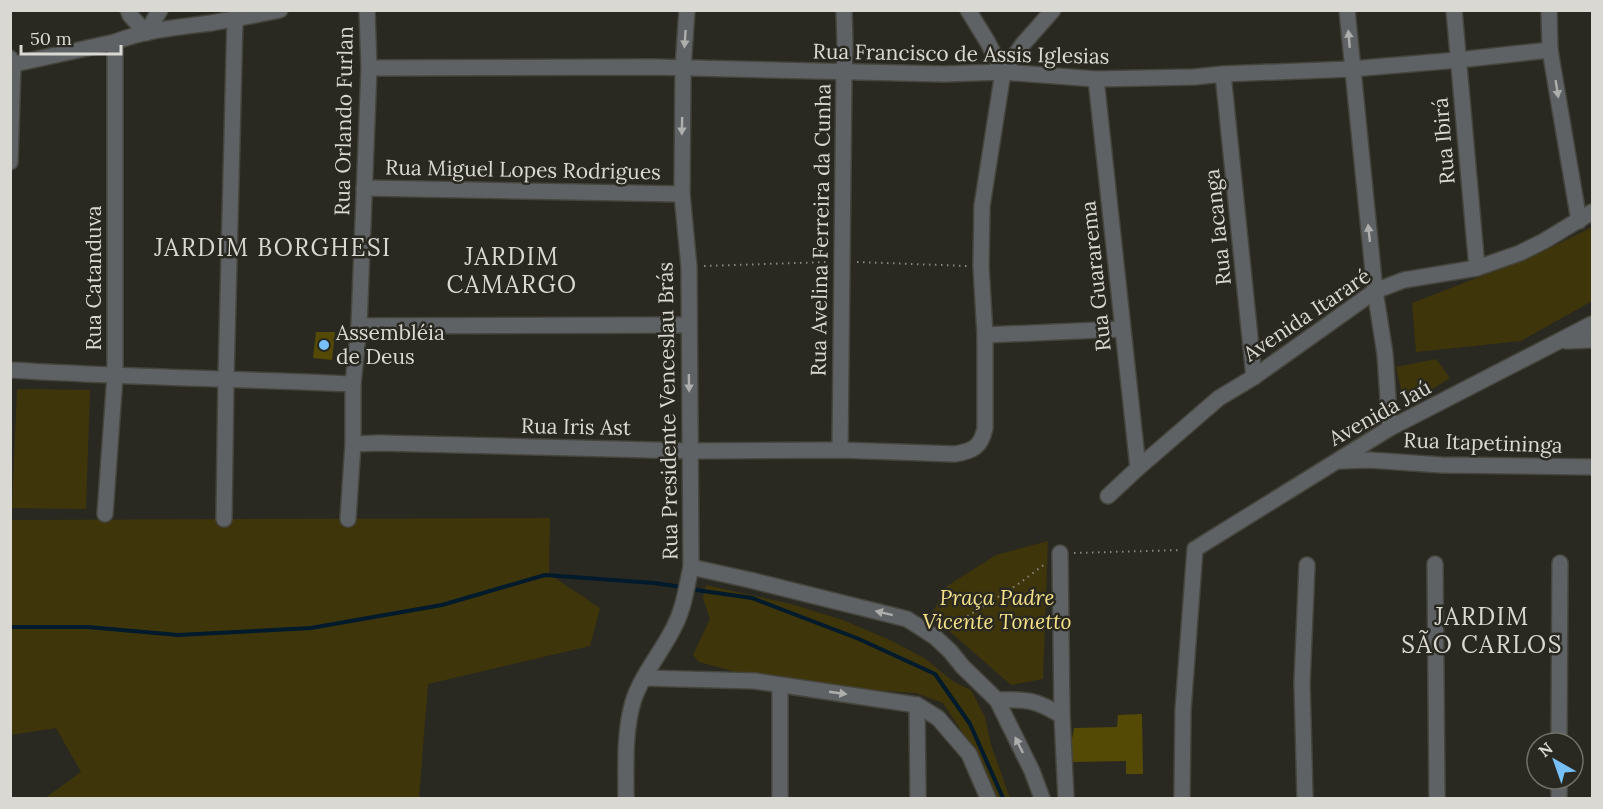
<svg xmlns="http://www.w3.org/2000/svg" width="1603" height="809" font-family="Lora,serif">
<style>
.green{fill:#3e350a}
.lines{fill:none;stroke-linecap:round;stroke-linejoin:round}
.stream{stroke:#011a2c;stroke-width:4}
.building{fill:#554906}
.minor-casing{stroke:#46453d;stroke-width:18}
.path{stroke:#87867f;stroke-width:2;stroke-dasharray:1.5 4.5;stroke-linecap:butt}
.minor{stroke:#5f6265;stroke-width:15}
.oneway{fill:#aeafac}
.poi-dot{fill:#77c0f7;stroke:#2a2921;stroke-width:2}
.labels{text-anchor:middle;stroke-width:5;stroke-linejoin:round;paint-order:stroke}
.street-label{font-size:21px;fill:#d9d8d2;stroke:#2a2921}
.poi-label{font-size:21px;fill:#d9d8d2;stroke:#2a2921;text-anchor:start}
.park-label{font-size:21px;font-style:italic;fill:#f3e088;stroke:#2a2921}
.quarter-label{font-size:24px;letter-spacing:1.5px;fill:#d9d8d2;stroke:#2a2921}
</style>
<rect width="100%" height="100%" fill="#2a2921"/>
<!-- green -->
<g class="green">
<polygon points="1592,227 1592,301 1521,341 1416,352 1412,303 1534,256"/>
<polygon points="1436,359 1450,378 1405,406 1396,367"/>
<polygon points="17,389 90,390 86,509 12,508"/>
<polygon points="550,518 549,574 600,608 590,646 428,684 419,798 45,798 81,772 56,728 11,735 10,520"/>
<polygon points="1048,541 1043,679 1011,685 931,615 947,586 996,555"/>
<polygon points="706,585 791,604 843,620 890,640 924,658 954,682 971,690 985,717 991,745 1010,798 992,798 975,751 943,703 915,693 873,690 764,674 751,676 699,662 693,655 710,619 703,598"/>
</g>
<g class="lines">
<!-- stream -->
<g class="stream">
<polyline points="689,589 752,598 859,639 935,674 970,724 1003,798"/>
<polyline points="10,627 88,627 178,635 311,628 442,605 545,575 654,583 682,587"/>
</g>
</g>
<!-- building -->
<g class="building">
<polygon points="316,332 335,332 332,360 313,358"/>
<polygon points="1142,714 1143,774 1126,774 1126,761 1072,762 1071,744 1074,728 1117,727 1118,715"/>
</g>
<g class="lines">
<defs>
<g id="minor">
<polyline points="128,10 130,15 146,33 160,10"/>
<polyline points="1347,10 1375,291 1385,354 1390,428"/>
<polyline points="1454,10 1477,268"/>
<polyline points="1549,10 1550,50 1579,221"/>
<polyline points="10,58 13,64 10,162"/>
<path d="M 10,65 L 115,42 C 145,30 179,27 211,23 C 234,19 257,15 280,10"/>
<polyline points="369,68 652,67 944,74 1003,72 1096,79 1194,77 1223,74 1351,69 1458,60 1550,50"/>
<polyline points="1003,72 1023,44 1053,10"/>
<polyline points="1223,74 1254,377"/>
<polyline points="1096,79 1138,468"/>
<polyline points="364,188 682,194"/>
<polyline points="359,326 688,325"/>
<polyline points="985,335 1122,329"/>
<polyline points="1566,341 1592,340"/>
<path d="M 10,370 C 125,377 239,379 353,384"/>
<path d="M 353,444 L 379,443 L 690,451 L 840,450 L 955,454 C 972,451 981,448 985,428 L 985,335 L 981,266 L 982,206 L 1003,72 L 987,41 L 968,10"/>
<polyline points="840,450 844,72 845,45 844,10"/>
<polyline points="1340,461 1369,460 1442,465 1592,467"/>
<polyline points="1108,496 1138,468 1219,398 1254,377 1375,291 1404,280 1477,268 1520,253 1544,241 1592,212"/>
<polyline points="105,514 115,376 115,42"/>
<polyline points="224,519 226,379 235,18"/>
<polyline points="348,519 353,444 353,384 359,326 369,68 367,10"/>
<polyline points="1060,553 1062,716 1066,798"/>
<polyline points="1435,564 1437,798"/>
<polyline points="691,567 750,580 907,619 935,637 950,651 963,667 997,700 1032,771 1042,798"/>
<polyline points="644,678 755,681 917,705 938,718 969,754 988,798"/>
<polyline points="780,685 780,798"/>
<path d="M 997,700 C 1027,699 1037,700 1062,716"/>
<polyline points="917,705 918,798"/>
<polyline points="1559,743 1560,563"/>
<path d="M 626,798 C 626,767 624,733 633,702 C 641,676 661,653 673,629 C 684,609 686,589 691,567 L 689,267 L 682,194 L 683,68 L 687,10"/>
<polyline points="1182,798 1183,710 1195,549 1390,428 1592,324"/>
<polyline points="1305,798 1302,683 1307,565"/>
<polyline points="1559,798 1559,779"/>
</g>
</defs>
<!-- minor casing -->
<use href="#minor" class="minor-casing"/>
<!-- path -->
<g class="path">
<polyline points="857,262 968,266"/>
<polyline points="704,266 827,262"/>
<polyline points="1074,553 1182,550"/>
<polyline points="947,629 1017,585 1045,564"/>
</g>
<!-- minor -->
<use href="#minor" class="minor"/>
</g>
<!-- one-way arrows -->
<defs><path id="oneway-solid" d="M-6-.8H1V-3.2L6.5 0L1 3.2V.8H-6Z" transform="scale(1.5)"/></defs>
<g class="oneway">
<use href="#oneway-solid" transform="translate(685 39) rotate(94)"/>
<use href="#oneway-solid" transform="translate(1349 39) rotate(-95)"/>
<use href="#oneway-solid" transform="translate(1557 89) rotate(81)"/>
<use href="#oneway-solid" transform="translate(682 126) rotate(91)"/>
<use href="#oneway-solid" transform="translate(1369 233) rotate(-96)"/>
<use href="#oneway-solid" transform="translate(689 383) rotate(89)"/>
<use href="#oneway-solid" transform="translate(884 613) rotate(-166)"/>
<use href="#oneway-solid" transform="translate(838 693) rotate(8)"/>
<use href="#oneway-solid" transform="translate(1019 745) rotate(-116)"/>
</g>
<!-- markers -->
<circle class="poi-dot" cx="324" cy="345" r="6"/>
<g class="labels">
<!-- street labels -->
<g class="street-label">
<text transform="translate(961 54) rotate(1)" y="7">Rua Francisco de Assis Iglesias</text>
<text transform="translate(344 121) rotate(-89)" y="7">Rua Orlando Furlan</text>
<text transform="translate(1444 141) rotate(-95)" y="7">Rua Ibirá</text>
<text transform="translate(523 170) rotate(1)" y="7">Rua Miguel Lopes Rodrigues</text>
<text transform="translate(1218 227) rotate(-96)" y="7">Rua Iacanga</text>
<text transform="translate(821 230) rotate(-89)" y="7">Rua Avelina Ferreira da Cunha</text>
<text transform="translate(1096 276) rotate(-96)" y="7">Rua Guararema</text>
<text transform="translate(94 278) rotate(-90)" y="7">Rua Catanduva</text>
<text transform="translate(1307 315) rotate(-34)" y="7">Avenida Itararé</text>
<text transform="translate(668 411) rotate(-91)" y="7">Rua Presidente Venceslau Brás</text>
<text transform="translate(1380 413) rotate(-29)" y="7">Avenida Jaú</text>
<text transform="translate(576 427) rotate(1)" y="7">Rua Iris Ast</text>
<text transform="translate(1483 443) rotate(2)" y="7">Rua Itapetininga</text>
</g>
<!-- poi labels -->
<g class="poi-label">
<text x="336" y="340">Assembléia<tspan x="336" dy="24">de Deus</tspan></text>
</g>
<!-- park labels -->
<g class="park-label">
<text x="997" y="605">Praça Padre<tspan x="997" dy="24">Vicente Tonetto</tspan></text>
</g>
<!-- quarter labels -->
<g class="quarter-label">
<text x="273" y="256">JARDIM BORGHESI</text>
<text x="512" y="265">JARDIM<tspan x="512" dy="28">CAMARGO</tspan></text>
<text x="1482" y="625">JARDIM<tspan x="1482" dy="28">SÃO CARLOS</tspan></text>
</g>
</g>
<!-- border -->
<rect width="1603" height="809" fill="none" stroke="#d9d8d2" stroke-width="24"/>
<!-- north arrow -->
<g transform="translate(1555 761) rotate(320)"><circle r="28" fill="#2a2921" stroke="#706f68" stroke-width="1.5"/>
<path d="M0-4.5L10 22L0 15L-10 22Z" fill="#77c0f7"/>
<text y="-9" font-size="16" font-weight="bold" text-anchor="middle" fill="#d9d8d2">N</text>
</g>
<!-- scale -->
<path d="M21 45v9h100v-9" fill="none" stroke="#d9d8d2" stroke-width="3"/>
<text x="30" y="45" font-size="18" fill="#d9d8d2" stroke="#2a2921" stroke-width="4.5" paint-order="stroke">50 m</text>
</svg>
